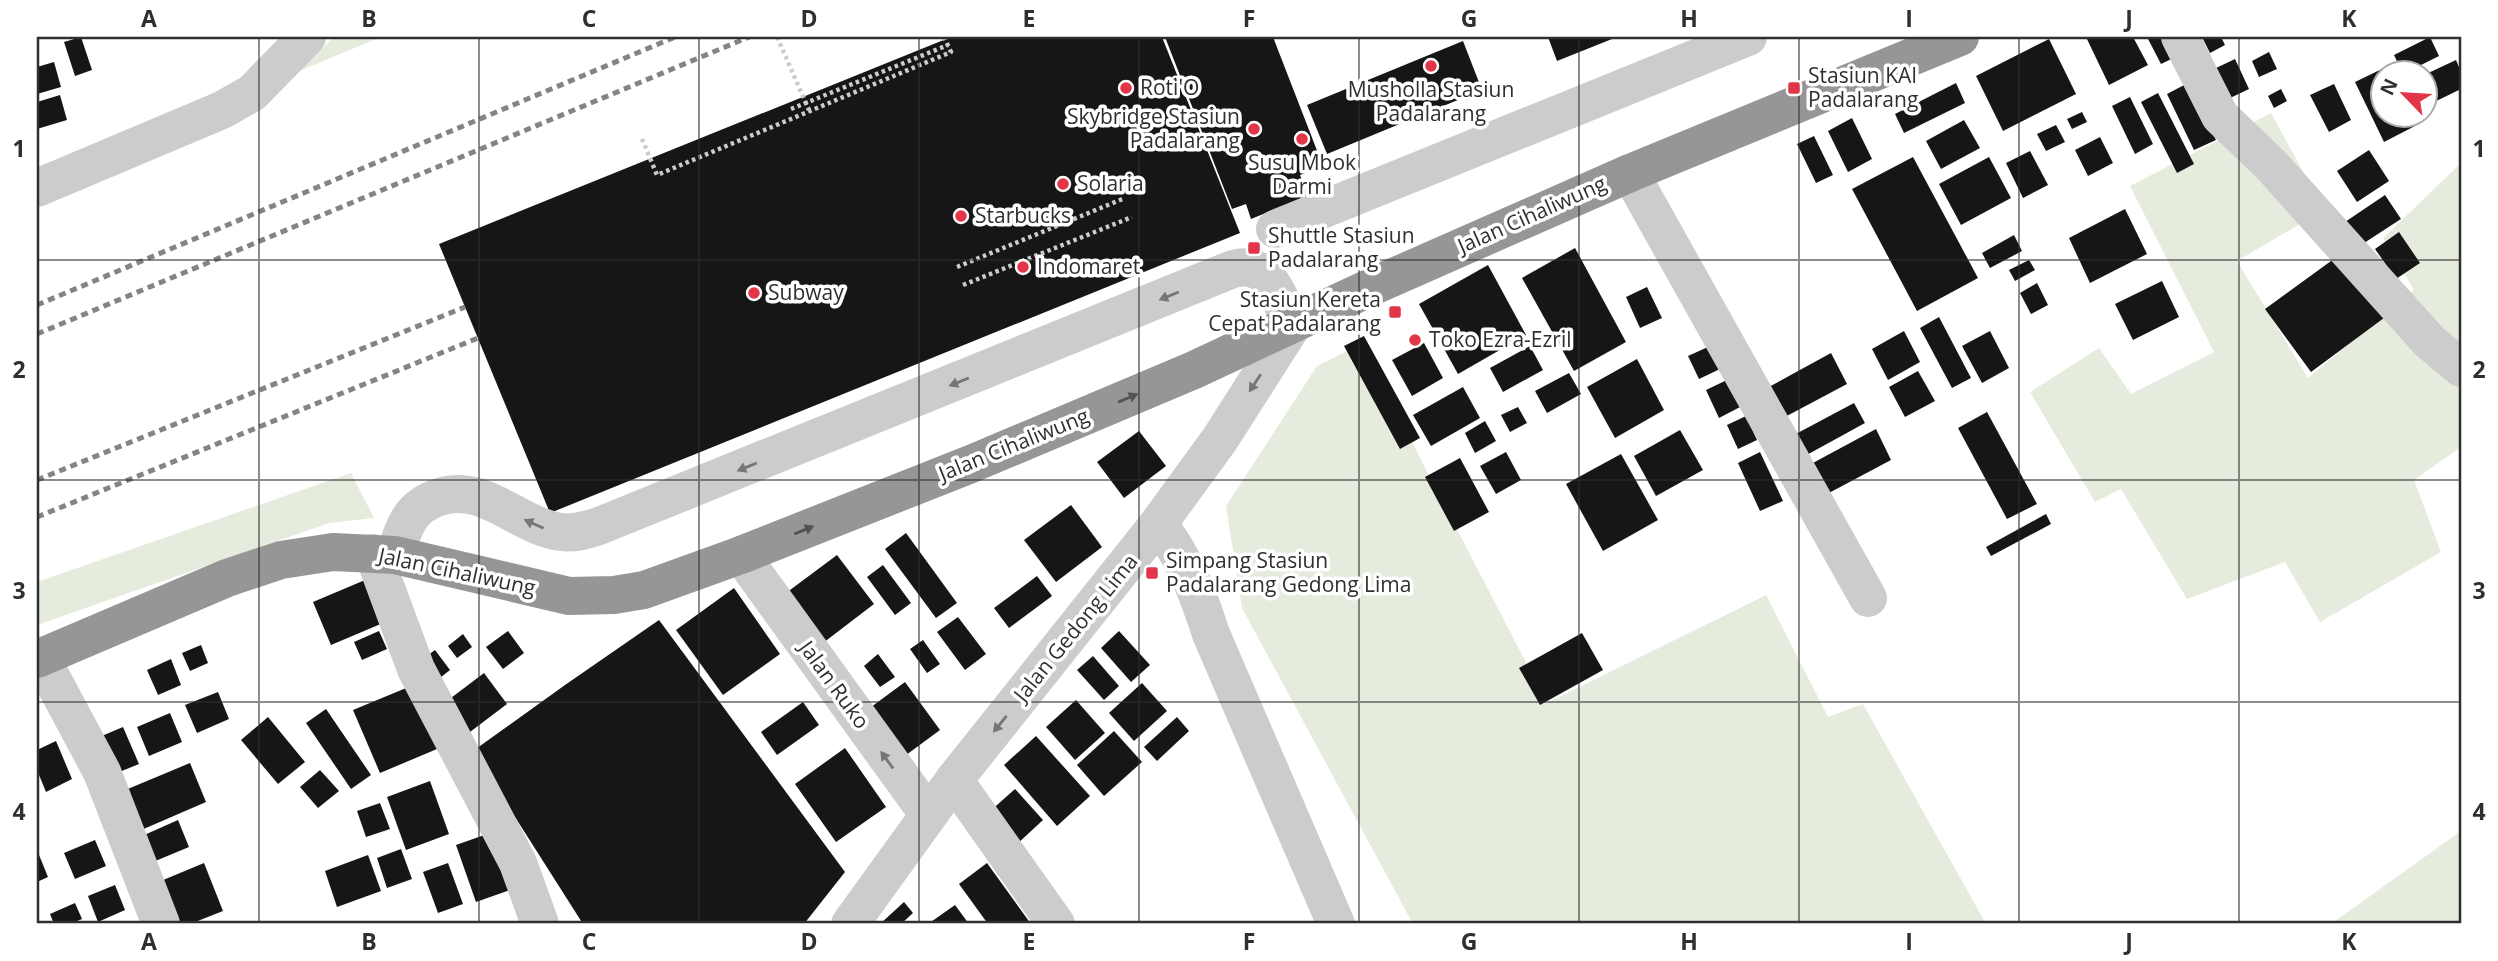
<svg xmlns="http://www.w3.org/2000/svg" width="2498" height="961" font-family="'Open Sans',sans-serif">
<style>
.green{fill:#e6ecdd}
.building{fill:#161616}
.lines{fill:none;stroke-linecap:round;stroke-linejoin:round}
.path{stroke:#ccc;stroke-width:4.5;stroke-dasharray:3.5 3.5;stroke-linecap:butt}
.minor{stroke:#ccc;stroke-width:38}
.highway{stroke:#969696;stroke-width:38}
.rail{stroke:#848484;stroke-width:5;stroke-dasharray:7 5;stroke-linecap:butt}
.oneway{fill:#767676}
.oneway2{fill:#535353}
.grid{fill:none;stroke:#2f2f2f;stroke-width:2;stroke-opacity:0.55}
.poi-dot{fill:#e23547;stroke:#fff;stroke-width:2.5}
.labels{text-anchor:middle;stroke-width:7;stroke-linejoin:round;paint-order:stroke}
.poi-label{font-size:21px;fill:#2f2f2f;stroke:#fff;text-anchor:start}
.street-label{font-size:21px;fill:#2f2f2f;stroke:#fff}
.neatline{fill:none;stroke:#2f2f2f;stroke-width:2.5}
.grid-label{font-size:23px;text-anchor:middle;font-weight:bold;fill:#2f2f2f}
</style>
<rect width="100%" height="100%" fill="#fff"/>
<!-- green -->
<g class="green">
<polygon points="334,37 381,37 297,72"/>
<polygon points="2271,113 2324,210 2237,261 2308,378 2414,290 2383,238 2461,163 2461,447 2414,480 2441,552 2320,622 2285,562 2187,599 2121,489 2095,502 2030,392 2099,348 2131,394 2214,352 2130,186"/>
<polygon points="1361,344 1547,703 1766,595 1828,717 1863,704 1986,924 1693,924 1690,920 1684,924 1413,924 1242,608 1226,506 1317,366"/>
<polygon points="351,473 374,518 329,523 37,625 37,582"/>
<polygon points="2461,831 2461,924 2331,924"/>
</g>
<!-- building -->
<g class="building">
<polygon points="81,37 92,70 75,76 64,42"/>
<polygon points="951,37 1162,37 1240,233 550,513 439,244"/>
<polygon points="1165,37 1273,37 1323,166 1300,175 1308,196 1251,219 1246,204 1232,209"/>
<polygon points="1548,37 1617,37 1557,61"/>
<polygon points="2086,37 2133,37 2148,65 2109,85"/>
<polygon points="2147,37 2175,37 2184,53 2161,64"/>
<polygon points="2202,37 2221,37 2225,45 2210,53"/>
<polygon points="2430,37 2439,56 2403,74 2394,55"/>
<polygon points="2049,39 2076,94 2003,131 1976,76"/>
<polygon points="1463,41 1482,90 1327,154 1307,105"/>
<polygon points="2269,52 2277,69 2259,77 2252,61"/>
<polygon points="2235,59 2249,89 2228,99 2214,69"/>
<polygon points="2456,60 2461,72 2461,89 2424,107 2424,75"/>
<polygon points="54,62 61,87 37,94 37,67"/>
<polygon points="2386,67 2390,74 2382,74 2382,116 2410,116 2415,126 2384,142 2355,82"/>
<polygon points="1956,83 1965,103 1904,133 1895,114"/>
<polygon points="2188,83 2216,140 2194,150 2167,94"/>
<polygon points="2334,84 2351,120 2329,132 2310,95"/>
<polygon points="2281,89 2287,101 2274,108 2268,96"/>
<polygon points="2158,93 2194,164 2177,173 2141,102"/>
<polygon points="60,95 67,120 37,129 37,102"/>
<polygon points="2130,97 2153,144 2135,154 2112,106"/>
<polygon points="2082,112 2087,122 2072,129 2067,119"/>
<polygon points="1852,118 1872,159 1848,172 1828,131"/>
<polygon points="1964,120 1980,148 1941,169 1926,141"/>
<polygon points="2056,125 2065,142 2046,151 2037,134"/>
<polygon points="1814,136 1833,175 1816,183 1797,144"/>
<polygon points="2100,137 2113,163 2088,176 2075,150"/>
<polygon points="2369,150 2389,181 2357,202 2337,171"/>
<polygon points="2030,151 2048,185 2023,198 2006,163"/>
<polygon points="1913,157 1978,278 1917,311 1852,189"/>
<polygon points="1989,157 2011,198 1961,225 1939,184"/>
<polygon points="2385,195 2401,219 2361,245 2345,222"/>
<polygon points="2125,209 2147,254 2090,283 2069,238"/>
<polygon points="2399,232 2420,263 2396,279 2375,249"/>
<polygon points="2014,235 2022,251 1990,268 1982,253"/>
<polygon points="1575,248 1626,342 1574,371 1522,278"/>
<polygon points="2342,253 2388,315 2311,372 2265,309"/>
<polygon points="2029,260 2035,270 2015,281 2009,270"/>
<polygon points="1488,265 1526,335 1458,374 1419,304"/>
<polygon points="2162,281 2179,317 2133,340 2115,304"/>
<polygon points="2037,283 2048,305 2031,314 2020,293"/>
<polygon points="1647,287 1662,318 1640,328 1626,297"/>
<polygon points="1939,317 1971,378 1952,388 1920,328"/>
<polygon points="1904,331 1920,362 1888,380 1872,349"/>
<polygon points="1990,331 2009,368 1982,383 1962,346"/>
<polygon points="1364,336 1420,438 1400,449 1344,346"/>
<polygon points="1424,343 1443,378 1412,396 1392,360"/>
<polygon points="1530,346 1543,370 1503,392 1490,368"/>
<polygon points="1710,346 1720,369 1699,379 1688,356"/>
<polygon points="1831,353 1847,384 1783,418 1767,388"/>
<polygon points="1637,359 1664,410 1615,438 1587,387"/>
<polygon points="1918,371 1935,401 1905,417 1889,387"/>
<polygon points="1569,373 1581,394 1547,413 1535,391"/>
<polygon points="1729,379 1742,406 1719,418 1706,390"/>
<polygon points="1463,387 1480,418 1431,446 1413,415"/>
<polygon points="1854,403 1865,423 1803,457 1792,436"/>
<polygon points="1518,407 1527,423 1510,432 1501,415"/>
<polygon points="1987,412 2037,504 2007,519 1958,428"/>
<polygon points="1746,416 1757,440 1738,449 1727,425"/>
<polygon points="1485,421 1496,441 1475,453 1465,433"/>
<polygon points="1876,429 1891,460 1827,494 1811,464"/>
<polygon points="1680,430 1703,470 1656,496 1634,456"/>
<polygon points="1139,431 1166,466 1124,498 1097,462"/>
<polygon points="1506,452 1521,480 1496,494 1480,466"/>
<polygon points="1760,452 1783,501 1760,511 1738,463"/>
<polygon points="1621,454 1658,520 1603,551 1566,484"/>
<polygon points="1460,458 1489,512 1454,531 1425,477"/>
<polygon points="1071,505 1102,547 1056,582 1024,540"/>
<polygon points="2046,514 2051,524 1991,556 1986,547"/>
<polygon points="906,533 957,603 936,618 885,549"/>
<polygon points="837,555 874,604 823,643 786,593"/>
<polygon points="883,565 911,603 895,615 867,577"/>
<polygon points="1037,576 1052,596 1009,628 994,608"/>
<polygon points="365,580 383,623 331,645 313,602"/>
<polygon points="734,588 780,654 723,695 676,630"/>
<polygon points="958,617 986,654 965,670 937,632"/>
<polygon points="659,620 845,872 804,924 583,924 473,751 565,685"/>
<polygon points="379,631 387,649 362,660 354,642"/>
<polygon points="508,631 524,653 503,669 486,647"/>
<polygon points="1119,631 1150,665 1131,682 1101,648"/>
<polygon points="1582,633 1603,670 1540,705 1519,668"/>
<polygon points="463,634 472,647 457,658 448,646"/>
<polygon points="923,640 940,664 927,673 910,649"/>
<polygon points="201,645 208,663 190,671 182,653"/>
<polygon points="435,650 450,670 436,681 420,661"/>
<polygon points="878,654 895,677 880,687 864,666"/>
<polygon points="1093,656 1119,686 1104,700 1077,670"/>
<polygon points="171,659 181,685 158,695 147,670"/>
<polygon points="484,673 507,704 466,735 443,704"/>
<polygon points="905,682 940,730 902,758 867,710"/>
<polygon points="1142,683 1167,711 1134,741 1109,713"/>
<polygon points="411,686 437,749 380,773 353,710"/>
<polygon points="218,692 229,719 197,733 185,705"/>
<polygon points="1076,700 1105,733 1075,760 1046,727"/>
<polygon points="803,702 819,725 777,755 761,732"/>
<polygon points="326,709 371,775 351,789 306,723"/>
<polygon points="170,713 182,742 149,756 137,727"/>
<polygon points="268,717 305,762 278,784 241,740"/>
<polygon points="1177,717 1189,731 1157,761 1144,747"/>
<polygon points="123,727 139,764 112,775 97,738"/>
<polygon points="1114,731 1142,762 1104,796 1077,765"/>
<polygon points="1036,736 1090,796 1057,826 1004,765"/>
<polygon points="56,741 72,779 46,792 37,770 37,750"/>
<polygon points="845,748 886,807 836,842 795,784"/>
<polygon points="190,763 206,802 139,831 123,791"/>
<polygon points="320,770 339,791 318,808 300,787"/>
<polygon points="430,781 449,834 406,850 387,797"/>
<polygon points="1015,789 1043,820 1016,845 988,813"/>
<polygon points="380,803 390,829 366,837 357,811"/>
<polygon points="178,820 189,847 153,862 142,836"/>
<polygon points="490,833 510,890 476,902 456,845"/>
<polygon points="95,840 106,866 75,879 64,853"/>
<polygon points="401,849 412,879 387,888 377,858"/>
<polygon points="37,850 48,877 37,882"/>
<polygon points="368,855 381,891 337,907 325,871"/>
<polygon points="204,863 223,911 190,924 173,924 156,883"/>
<polygon points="448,863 463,904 438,913 423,872"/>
<polygon points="987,863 1031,924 988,924 959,884"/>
<polygon points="115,885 125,910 98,922 88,896"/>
<polygon points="904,902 913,913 901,924 880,924"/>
<polygon points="75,903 82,919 70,924 54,924 50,914"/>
<polygon points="955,905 969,924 928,924"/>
</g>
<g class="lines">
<!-- path -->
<g class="path">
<polyline points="777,37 809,110"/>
<polyline points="791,109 948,45"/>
<polyline points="642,139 657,175 951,52 944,37"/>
<polyline points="957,267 1125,198"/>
<polyline points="963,285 1132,217"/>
</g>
<!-- minor -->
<g class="minor">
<polyline points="2180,37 2220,116 2271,165 2429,341 2461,368"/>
<polyline points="1630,173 1868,598"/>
<polyline points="37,188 222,110 252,93 307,37"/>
<polyline points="1275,229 1748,37"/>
<path d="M 1158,524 C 1185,557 1198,594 1211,634 L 1336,924"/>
<polyline points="373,553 416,669 518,863 540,924"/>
<path d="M 395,555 C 404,527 409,507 439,497 C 484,482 518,526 561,532 C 574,534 587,530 599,526 L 1233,269 C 1270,259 1279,299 1292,326 L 1220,439 L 1158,524 L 954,780 L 850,924"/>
<polyline points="741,555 928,814"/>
<polyline points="41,658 102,772 161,924"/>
<polyline points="954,780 1056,924"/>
</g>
<!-- highway -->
<polyline class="highway" points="37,659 227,578 281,560 333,552 395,555 569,596 614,595 644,590 741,555 971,464 1194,370 1380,283 1630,173 1960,37"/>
<!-- rail -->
<g class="rail">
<polyline points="37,305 675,37"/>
<polyline points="37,334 749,37"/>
<polyline points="37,480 465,307"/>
<polyline points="37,517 478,338"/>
</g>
</g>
<!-- one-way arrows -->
<defs><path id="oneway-solid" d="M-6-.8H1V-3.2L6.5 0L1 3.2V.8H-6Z" transform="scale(1.75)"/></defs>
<g class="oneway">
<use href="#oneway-solid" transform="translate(1169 296) rotate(158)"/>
<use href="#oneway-solid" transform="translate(959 382) rotate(158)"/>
<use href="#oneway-solid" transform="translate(1255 383) rotate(123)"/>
<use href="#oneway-solid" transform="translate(747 467) rotate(158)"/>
<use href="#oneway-solid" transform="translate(534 524) rotate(-156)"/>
<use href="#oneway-solid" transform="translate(1000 724) rotate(129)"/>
<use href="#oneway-solid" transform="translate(887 760) rotate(-126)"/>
</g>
<g class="oneway2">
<use href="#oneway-solid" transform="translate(1128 398) rotate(-23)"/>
<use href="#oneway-solid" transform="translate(804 530) rotate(-22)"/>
</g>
<!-- grid -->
<path class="grid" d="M 259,37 L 259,924M 479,37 L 479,924M 699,37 L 699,924M 919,37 L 919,924M 1139,37 L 1139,924M 1359,37 L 1359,924M 1579,37 L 1579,924M 1799,37 L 1799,924M 2019,37 L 2019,924M 2239,37 L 2239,924M 37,260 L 2461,260M 37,480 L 2461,480M 37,702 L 2461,702"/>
<!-- markers -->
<g class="poi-dot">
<circle cx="1431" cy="66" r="7"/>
<circle cx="1126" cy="88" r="7"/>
<rect x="1787" y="81" width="14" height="14" rx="3.5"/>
<circle cx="1254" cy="129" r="7"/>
<circle cx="1302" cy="139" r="7"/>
<circle cx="1063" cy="184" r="7"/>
<circle cx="961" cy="216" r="7"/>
<rect x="1247" y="241" width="14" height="14" rx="3.5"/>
<circle cx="1023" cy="267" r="7"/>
<circle cx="754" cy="293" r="7"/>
<rect x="1388" y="305" width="14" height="14" rx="3.5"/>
<circle cx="1415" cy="340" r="7"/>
<rect x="1145" y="566" width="14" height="14" rx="3.5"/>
</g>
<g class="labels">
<!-- poi labels -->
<g class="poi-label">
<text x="1808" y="83">Stasiun KAI<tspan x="1808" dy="24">Padalarang</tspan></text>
<text x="1140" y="95">Roti'O</text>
<text x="1431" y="97" text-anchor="middle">Musholla Stasiun<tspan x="1431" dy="24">Padalarang</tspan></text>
<text x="1240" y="124" text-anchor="end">Skybridge Stasiun<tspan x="1240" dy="24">Padalarang</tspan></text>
<text x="1302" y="170" text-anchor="middle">Susu Mbok<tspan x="1302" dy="24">Darmi</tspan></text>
<text x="1077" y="191">Solaria</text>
<text x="975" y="223">Starbucks</text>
<text x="1268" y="243">Shuttle Stasiun<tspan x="1268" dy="24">Padalarang</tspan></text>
<text x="1037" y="274">Indomaret</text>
<text x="768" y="300">Subway</text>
<text x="1381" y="307" text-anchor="end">Stasiun Kereta<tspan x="1381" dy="24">Cepat Padalarang</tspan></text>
<text x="1429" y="347">Toko Ezra-Ezril</text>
<text x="1166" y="568">Simpang Stasiun<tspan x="1166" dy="24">Padalarang Gedong Lima</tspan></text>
</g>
<!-- street labels -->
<g class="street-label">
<text transform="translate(1532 215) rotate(-24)" y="7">Jalan Cihaliwung</text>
<text transform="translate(1014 445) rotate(-22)" y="7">Jalan Cihaliwung</text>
<text transform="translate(457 572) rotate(12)" y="7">Jalan Cihaliwung</text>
<text transform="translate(1076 628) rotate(-51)" y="7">Jalan Gedong Lima</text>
<text transform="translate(834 685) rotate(54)" y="7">Jalan Ruko</text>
</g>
</g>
<!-- border -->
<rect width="2498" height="961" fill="none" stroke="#ffffff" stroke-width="77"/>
<!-- north arrow -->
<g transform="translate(2404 94) rotate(295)"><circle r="33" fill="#ffffff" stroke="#acacac" stroke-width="2"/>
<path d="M0-5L12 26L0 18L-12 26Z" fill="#e23547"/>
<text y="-10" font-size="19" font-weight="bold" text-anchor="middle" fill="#2f2f2f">N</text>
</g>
<rect x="38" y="38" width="2422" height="884" class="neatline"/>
<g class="grid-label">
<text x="149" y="27">A</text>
<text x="369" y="27">B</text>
<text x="589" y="27">C</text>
<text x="809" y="27">D</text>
<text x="1029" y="27">E</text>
<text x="1249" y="27">F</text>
<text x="1469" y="27">G</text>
<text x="1689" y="27">H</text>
<text x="1909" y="27">I</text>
<text x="2129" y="27">J</text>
<text x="2349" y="27">K</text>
<text x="19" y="157">1</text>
<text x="2479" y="157">1</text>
<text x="19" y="378">2</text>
<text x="2479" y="378">2</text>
<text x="19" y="599">3</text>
<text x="2479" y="599">3</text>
<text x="19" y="820">4</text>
<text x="2479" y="820">4</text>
<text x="149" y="950">A</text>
<text x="369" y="950">B</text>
<text x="589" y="950">C</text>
<text x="809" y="950">D</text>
<text x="1029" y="950">E</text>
<text x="1249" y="950">F</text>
<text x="1469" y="950">G</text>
<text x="1689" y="950">H</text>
<text x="1909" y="950">I</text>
<text x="2129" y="950">J</text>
<text x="2349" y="950">K</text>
</g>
</svg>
